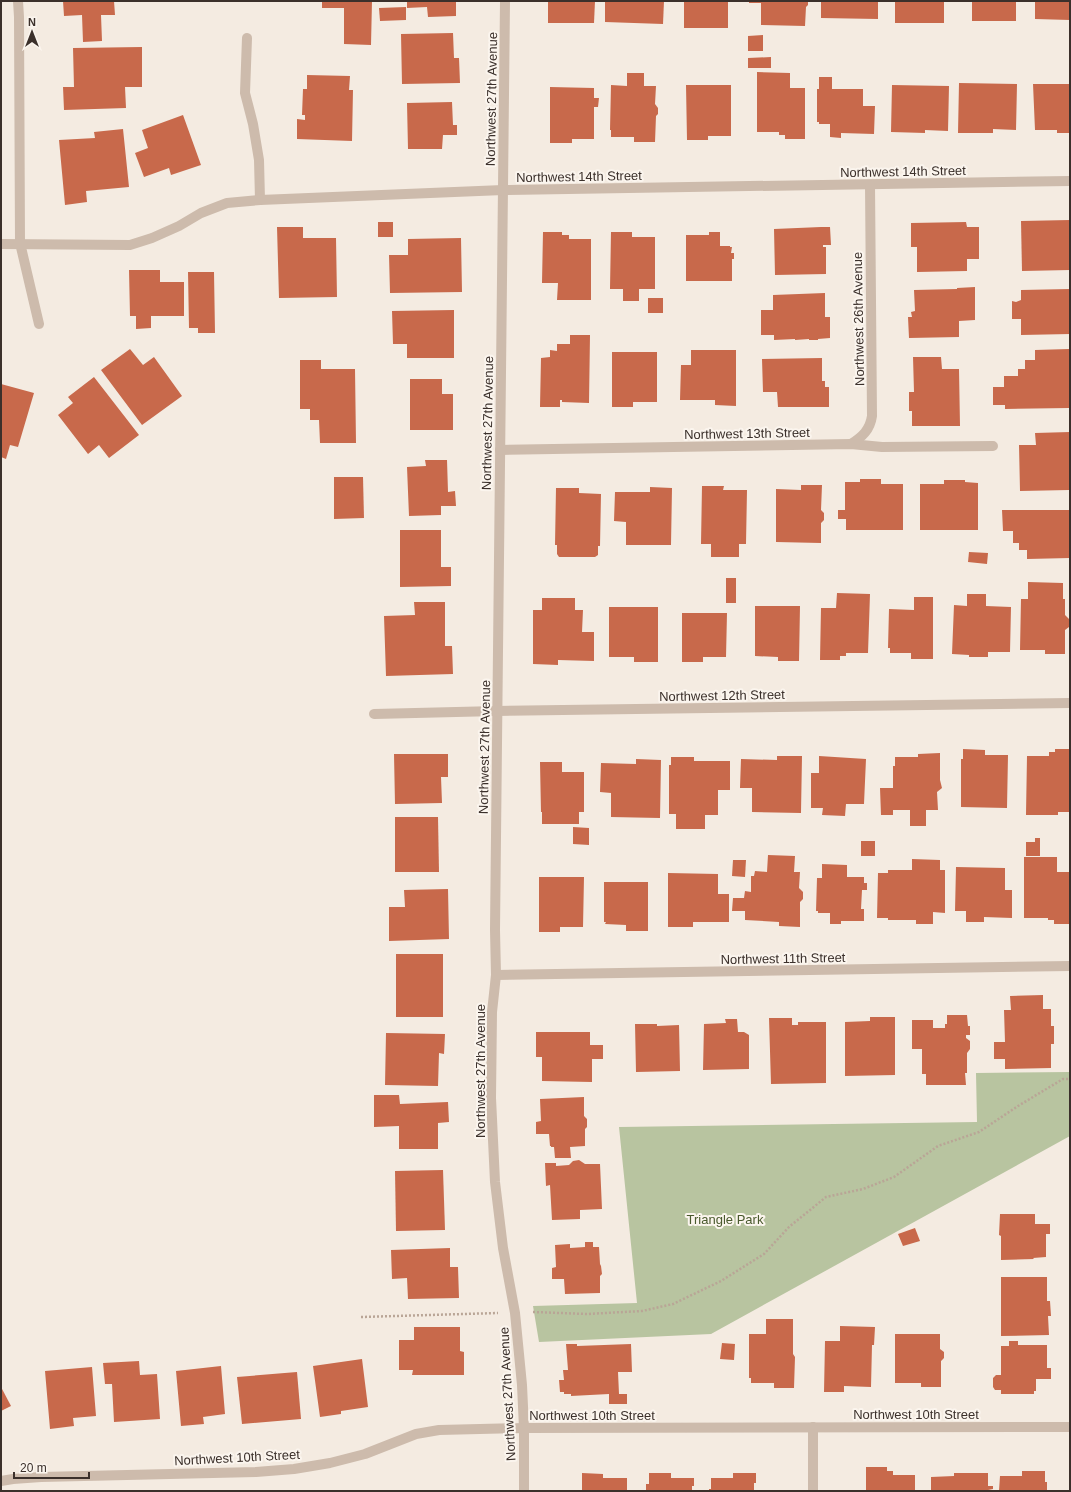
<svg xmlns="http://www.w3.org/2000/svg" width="1071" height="1492" font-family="Arial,sans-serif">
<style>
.green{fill:#b8c4a0}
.building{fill:#c8694b}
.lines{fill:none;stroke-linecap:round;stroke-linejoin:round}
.path{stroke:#b9a596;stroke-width:2.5;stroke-dasharray:2 2;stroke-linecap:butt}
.minor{stroke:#cdbbac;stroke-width:10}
.labels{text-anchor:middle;stroke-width:4;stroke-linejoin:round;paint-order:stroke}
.street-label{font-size:13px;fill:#3b302b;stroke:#fbf5ee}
.park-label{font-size:13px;fill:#4a5a2e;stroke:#fbf5ee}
</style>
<rect width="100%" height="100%" fill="#f4ebe1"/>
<!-- green -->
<polygon class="green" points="1070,1072 1070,1136 711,1334 539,1342 533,1306 637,1303 619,1127 977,1122 976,1073"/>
<!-- building -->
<g class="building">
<polygon points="63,1 114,1 115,15 101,15 102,41 83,42 82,15 64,16"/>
<polygon points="322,1 372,1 371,45 344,44 344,8 322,8"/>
<polygon points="407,1 456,1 456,16 428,17 427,7 407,8"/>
<polygon points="548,1 595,1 594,23 548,23"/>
<polygon points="605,1 664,1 663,24 605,22"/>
<rect x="684" y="1" width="44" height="27"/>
<polygon points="749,1 808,1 808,5 806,7 805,26 761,25 761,3 749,3"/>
<polygon points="821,1 878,1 878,19 821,18"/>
<rect x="895" y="1" width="49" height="22"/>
<rect x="972" y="1" width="44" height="20"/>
<polygon points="1035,1 1070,1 1070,20 1035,19"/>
<polygon points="406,7 406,20 380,21 379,8"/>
<polygon points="453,33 454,58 459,58 460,83 402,84 401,34"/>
<polygon points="763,35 763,51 748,51 748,36"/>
<polygon points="142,47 142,87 125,87 126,108 64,110 63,87 74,87 73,48"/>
<polygon points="771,57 771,68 748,68 748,58"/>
<polygon points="757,72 790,73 790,88 805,88 805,139 785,139 785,135 779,135 779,132 757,132"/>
<polygon points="627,73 644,73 644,86 656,86 655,104 658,108 658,114 656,116 655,142 634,142 634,137 611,137 611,130 610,130 611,85 627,86"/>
<polygon points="307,75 350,76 349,90 353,90 352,141 297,139 297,119 305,120 305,115 302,115 303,89 307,89"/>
<polygon points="819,77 832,77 832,89 863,89 863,106 875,106 874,134 841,133 841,138 830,137 830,124 819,124 819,122 817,122 817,89 819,89"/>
<polygon points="959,83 1017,84 1016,130 993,129 993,133 958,133"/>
<polygon points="1033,84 1070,84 1069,133 1057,133 1057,130 1035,130"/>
<polygon points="686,85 731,85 731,136 708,136 708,140 687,140"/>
<polygon points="892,85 949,86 948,131 925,130 925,133 891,132"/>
<polygon points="550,87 594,88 594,98 599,98 598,107 594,107 594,139 572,139 572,143 550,143"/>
<polygon points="452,102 453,125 457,125 457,135 443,135 442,149 408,149 407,103"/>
<polygon points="183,115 201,165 171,175 169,168 144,177 135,153 148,148 142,130"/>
<polygon points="123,129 129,187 86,191 87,202 65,205 59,140 95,138 94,132"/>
<polygon points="1070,220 1070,270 1022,271 1021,221"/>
<rect x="378" y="222" width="15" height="15"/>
<polygon points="966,222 967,227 979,227 979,259 967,259 967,271 917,272 917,247 911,247 911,223"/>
<polygon points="277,227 303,227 303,238 336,238 337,297 279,298"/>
<polygon points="821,227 830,227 831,245 823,245 823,247 826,247 826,274 775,275 774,229"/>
<polygon points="543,232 562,232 562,235 569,235 569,239 591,239 591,300 557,300 558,283 542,283"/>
<polygon points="611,232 632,232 632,237 655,237 655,289 639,289 639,301 623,301 623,289 610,289"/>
<polygon points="709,232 720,232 720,246 730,246 730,247 732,247 731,253 734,253 734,259 732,259 732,281 686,281 686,235 709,235"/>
<polygon points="461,238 462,292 390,293 389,255 408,255 408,239"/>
<polygon points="129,270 160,270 160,282 184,282 184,316 151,316 151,328 136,329 136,316 130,316"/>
<polygon points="188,272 214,272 215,333 198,333 198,328 189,328"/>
<polygon points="975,287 975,320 959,321 959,337 909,338 908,317 912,317 911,312 915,311 914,290 957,289 957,288"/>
<polygon points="1070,289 1070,334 1021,335 1021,319 1012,319 1012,301 1016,302 1021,300 1021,290"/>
<polygon points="825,293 825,317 830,317 830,338 818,339 818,340 809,340 809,339 795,340 795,339 774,340 774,335 761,335 761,310 773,310 773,295"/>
<rect x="648" y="298" width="15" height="15"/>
<polygon points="454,310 454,358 407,358 407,344 393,344 392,311"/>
<polygon points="570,335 590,335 589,403 562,402 562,400 560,400 560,407 540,407 541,358 550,357 550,350 557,351 557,344 570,344"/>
<polygon points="130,349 143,365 154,357 182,396 142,425 101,370"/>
<polygon points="1069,349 1070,407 1069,408 1005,409 1005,405 993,405 993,387 1004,387 1004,376 1018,376 1018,369 1025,369 1025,360 1035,360 1035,350"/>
<polygon points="691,350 736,350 736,406 715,405 715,400 680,400 681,365 691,365"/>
<polygon points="612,352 657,352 657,402 633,402 633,407 612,407"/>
<polygon points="913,357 941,357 942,369 959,369 960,426 912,426 912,411 909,411 909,392 914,392"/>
<polygon points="822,358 822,381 825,381 825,387 829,387 829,407 778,407 777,392 763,392 762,359"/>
<polygon points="300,360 321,360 321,369 355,369 356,443 320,443 319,420 310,420 310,409 300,409"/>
<polygon points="94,377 139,435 109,458 99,445 88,454 58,415 73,403 68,397"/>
<polygon points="410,379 442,379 442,394 453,394 453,430 410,430"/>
<polygon points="1,384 34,393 18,447 10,445 6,459 1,457"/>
<polygon points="1070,432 1070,488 1069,488 1069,490 1020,491 1019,445 1036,445 1035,433"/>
<polygon points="425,460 447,460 448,492 455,491 456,506 441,506 441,515 409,516 407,467 426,466"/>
<polygon points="334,477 363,477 364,518 334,519"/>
<polygon points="860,479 881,479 881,484 903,484 903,530 846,530 846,519 838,519 838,510 845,510 845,482 860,482"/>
<polygon points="944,480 965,480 965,482 978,483 978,530 920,530 920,484 944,484"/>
<polygon points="801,485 822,485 821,510 824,513 824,520 821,523 821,543 776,542 776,489 801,490"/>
<polygon points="702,486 724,486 723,490 747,490 746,544 739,544 739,557 711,557 711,544 701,544"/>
<polygon points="650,487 672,488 671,545 626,545 626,522 614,521 615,492 650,492"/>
<polygon points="556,488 579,488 579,493 601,494 600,546 598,546 598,555 595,557 559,557 557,554 557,545 555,545"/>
<polygon points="1002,510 1070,510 1070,537 1069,537 1069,539 1070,539 1070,558 1027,559 1027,550 1019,550 1019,543 1013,543 1013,531 1003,531"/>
<polygon points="400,530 441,530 441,567 451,567 451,586 400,587"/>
<polygon points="969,552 988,553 987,564 968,562"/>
<rect x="726" y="578" width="10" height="25"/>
<polygon points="1028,582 1063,583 1063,599 1065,599 1065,615 1069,619 1069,627 1065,630 1065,654 1045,654 1045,650 1020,650 1021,599 1028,599"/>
<polygon points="837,593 870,594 868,653 846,653 846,656 840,656 840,660 820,660 821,608 836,608"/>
<polygon points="967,594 986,594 986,606 1011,607 1010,652 988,652 988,657 969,657 969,655 952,654 954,605 967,606"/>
<polygon points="914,597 933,597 933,659 911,659 911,653 890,653 890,648 888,648 889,609 914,610"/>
<polygon points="542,598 575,598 575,610 583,610 582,632 594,632 594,661 558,660 558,665 533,664 533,610 542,610"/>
<polygon points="414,602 445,602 445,646 452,646 453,674 386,676 384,616 415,615"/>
<polygon points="755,606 800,606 799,661 778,661 778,657 755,656"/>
<polygon points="609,607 658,607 658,662 634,662 634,657 609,657"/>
<polygon points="682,613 727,613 726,657 703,657 703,662 682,662"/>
<polygon points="963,749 985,750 985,755 1008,755 1007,808 961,807 961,759 963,759"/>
<polygon points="1055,749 1070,749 1070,812 1058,812 1058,815 1026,815 1027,756 1049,756 1049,752 1055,752"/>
<polygon points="940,753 940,780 942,788 937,792 938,810 926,810 926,826 910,826 910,810 893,810 893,815 881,815 880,788 893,788 893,766 895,766 895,757 918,757 918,754"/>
<polygon points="394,754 448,754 448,777 441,777 442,803 395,804"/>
<polygon points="777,756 802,756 801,813 752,812 752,788 740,788 741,759 777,760"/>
<polygon points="819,756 866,759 864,804 846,804 845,816 822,815 823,808 811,808 811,773 819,773"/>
<polygon points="671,757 694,757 694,761 730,761 730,790 718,790 718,815 705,815 705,829 676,829 676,814 669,814 669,765 671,765"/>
<polygon points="636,759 661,760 660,818 611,817 611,793 600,792 601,763 636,764"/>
<polygon points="540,762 562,762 562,772 584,772 584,812 579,812 579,824 542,824 542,812 541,812"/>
<polygon points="395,817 438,817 439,872 395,872"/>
<polygon points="573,827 589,828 589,845 573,844"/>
<polygon points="1035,838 1040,838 1040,856 1026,856 1026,842 1035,842"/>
<rect x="861" y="841" width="14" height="15"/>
<polygon points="768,855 795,856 794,872 800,872 799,888 803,892 803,899 800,902 800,927 779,926 779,922 745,920 745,911 732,911 733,898 744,898 745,891 751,892 751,876 754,876 755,871 767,872"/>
<polygon points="1024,857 1057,857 1057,872 1070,872 1070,924 1054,924 1054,920 1048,920 1048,918 1024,918"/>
<polygon points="912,859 940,860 940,870 945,870 945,913 933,912 933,924 916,924 916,920 888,920 888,918 877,918 878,873 888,873 888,870 912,870"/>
<polygon points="733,860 746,860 745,877 732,876"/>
<polygon points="822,864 847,865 847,877 864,877 864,883 867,883 867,890 862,890 861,909 864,909 864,921 841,921 841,924 830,924 830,913 818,913 818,911 816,911 817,878 822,878"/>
<polygon points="956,867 1005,868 1005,890 1012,890 1012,918 984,917 984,922 966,922 966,911 955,911"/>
<polygon points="668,873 718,874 718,894 729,894 729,922 693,922 693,927 668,927"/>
<polygon points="539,877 584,877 583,927 560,927 560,932 539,932"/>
<polygon points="604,882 648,882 648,931 626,931 626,925 605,924 606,922 604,922"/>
<polygon points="448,889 449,939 389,941 389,907 405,907 404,890"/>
<rect x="396" y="954" width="47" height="63"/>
<polygon points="1043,995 1043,1009 1051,1009 1051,1026 1054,1026 1054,1044 1051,1044 1051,1068 1005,1069 1005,1059 994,1059 994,1042 1005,1042 1004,1010 1011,1010 1010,996"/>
<polygon points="947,1015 967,1015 968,1026 970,1026 970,1035 966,1035 966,1038 970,1041 970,1049 967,1053 967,1073 965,1073 966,1085 926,1085 926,1074 922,1074 922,1049 912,1049 912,1020 933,1020 933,1028 945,1028 945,1024 947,1024"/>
<polygon points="870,1017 895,1017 895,1075 845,1076 845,1022 870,1021"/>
<polygon points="769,1018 792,1018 792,1025 798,1025 798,1022 826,1022 826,1083 771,1084"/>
<polygon points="725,1019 737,1019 738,1032 744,1032 749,1035 749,1069 703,1070 704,1024 726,1023"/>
<polygon points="635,1024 657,1024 657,1026 679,1025 680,1071 636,1072"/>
<polygon points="536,1032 590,1032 590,1045 603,1045 603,1059 592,1059 592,1082 542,1081 542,1057 536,1057"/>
<polygon points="386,1033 445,1034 444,1054 439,1053 438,1086 385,1085"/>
<polygon points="374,1095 399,1095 400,1104 448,1102 449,1122 438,1123 438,1149 399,1149 399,1126 374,1127"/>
<polygon points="584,1097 584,1116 587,1119 587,1127 585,1129 585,1146 570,1147 571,1158 555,1158 554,1147 551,1147 551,1146 550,1146 549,1134 536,1134 536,1122 541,1121 540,1099"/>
<polygon points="579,1160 585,1164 600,1164 602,1209 580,1210 580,1219 552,1220 550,1185 546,1186 545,1163 556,1163 556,1166 569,1165 573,1161"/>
<polygon points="443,1170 445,1230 396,1231 395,1171"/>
<polygon points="1000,1214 1035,1214 1035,1224 1050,1224 1050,1234 1046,1234 1046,1257 1033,1258 1034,1259 1001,1260 1001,1236 999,1235"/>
<polygon points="915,1228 920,1241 903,1246 898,1234"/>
<polygon points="585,1242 593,1242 593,1247 599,1247 600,1264 601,1266 602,1274 600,1276 600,1293 565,1294 564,1279 552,1279 552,1268 556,1267 555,1245 570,1244 570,1248 585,1247"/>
<polygon points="450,1248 450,1267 458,1267 459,1298 408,1299 407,1278 392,1279 391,1250"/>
<polygon points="1001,1277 1047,1277 1047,1301 1050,1301 1051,1316 1048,1316 1049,1335 1001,1336"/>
<polygon points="766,1319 793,1319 793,1354 795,1357 794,1388 774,1388 774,1383 751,1383 751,1378 749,1378 749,1334 766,1334"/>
<polygon points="840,1326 875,1327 874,1345 872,1345 871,1387 844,1386 844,1392 824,1392 825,1341 840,1341"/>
<polygon points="414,1327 460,1327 460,1351 464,1352 464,1375 412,1375 413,1370 399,1370 399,1340 414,1340"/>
<polygon points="895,1334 940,1334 940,1349 944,1352 944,1358 941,1361 941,1387 921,1387 921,1383 895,1383"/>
<polygon points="1009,1341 1018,1341 1018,1345 1047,1345 1047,1368 1051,1368 1051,1379 1036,1379 1036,1391 1034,1391 1034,1394 1001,1394 1001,1390 995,1390 993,1387 993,1378 996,1375 1001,1375 1001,1346 1009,1346"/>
<polygon points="722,1343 735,1344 734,1360 720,1359"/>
<polygon points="566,1344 577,1344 577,1346 631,1344 632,1372 618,1372 619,1394 627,1394 627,1404 609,1404 609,1394 571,1396 571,1394 564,1394 564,1392 560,1392 559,1380 564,1380 563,1370 568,1370"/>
<polygon points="362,1359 368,1407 341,1411 341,1414 320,1417 313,1366"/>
<polygon points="139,1361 140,1375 157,1374 160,1419 114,1422 112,1384 105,1384 103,1363"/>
<polygon points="221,1366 225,1414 203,1417 204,1424 181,1426 176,1371"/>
<polygon points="92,1367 96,1416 73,1418 74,1426 50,1429 45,1371"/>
<polygon points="297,1372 301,1419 242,1424 237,1377"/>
<polygon points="1,1387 11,1406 1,1411"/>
<polygon points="866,1467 887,1467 887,1471 893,1471 893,1475 915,1475 915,1491 866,1491"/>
<polygon points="1022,1471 1045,1471 1045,1482 1047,1482 1047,1491 999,1491 1000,1476 1022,1476"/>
<polygon points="582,1473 603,1474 603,1478 627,1478 627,1491 582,1491"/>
<polygon points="649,1473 671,1473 671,1478 694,1478 694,1486 692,1486 692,1491 646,1491 646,1484 649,1484"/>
<polygon points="733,1473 756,1473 756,1483 754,1483 754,1491 709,1491 709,1489 711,1489 711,1478 733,1478"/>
<polygon points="954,1473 988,1473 988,1486 993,1486 993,1489 988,1490 988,1491 931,1491 931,1477 954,1476"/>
</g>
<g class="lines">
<!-- path -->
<g class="path">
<polyline points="533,1312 587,1314 642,1311 673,1304 721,1281 764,1254 789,1227 826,1197 863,1189 894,1177 938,1146 979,1132 1018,1106 1063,1079 1070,1079"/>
<polyline points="361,1317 498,1313"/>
</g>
<!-- minor -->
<g class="minor">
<polyline points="18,1 19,17 20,243 39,324"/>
<polyline points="505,1 495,930 496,975 492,1012 491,1098 495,1182 503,1248 515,1313 522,1385 524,1428 524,1491"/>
<polyline points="247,38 245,93 253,124 259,160 260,200"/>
<polyline points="1,244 130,245 152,238 179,226 201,213 227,203 260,200 503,190 1070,181"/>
<path d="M 851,444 C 862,437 870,430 872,416 L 870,185"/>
<polyline points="500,450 851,444 882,447 993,446"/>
<polyline points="374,714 497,711 1070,703"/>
<polyline points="496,975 1070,966"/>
<polyline points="1,1481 13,1479 41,1477 256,1472 294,1469 330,1463 365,1454 416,1434 439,1430 524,1428 1070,1427"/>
<polyline points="813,1491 813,1427"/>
</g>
</g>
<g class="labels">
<!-- street labels -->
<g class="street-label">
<text transform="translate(491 99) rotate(-89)" y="5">Northwest 27th Avenue</text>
<text transform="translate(903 171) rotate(-1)" y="5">Northwest 14th Street</text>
<text transform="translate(579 176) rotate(-1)" y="5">Northwest 14th Street</text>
<text transform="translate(858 319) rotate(-91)" y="5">Northwest 26th Avenue</text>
<text transform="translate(487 423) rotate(-89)" y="5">Northwest 27th Avenue</text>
<text transform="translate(747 433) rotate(-1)" y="5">Northwest 13th Street</text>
<text transform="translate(722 695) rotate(-1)" y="5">Northwest 12th Street</text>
<text transform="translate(484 747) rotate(-89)" y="5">Northwest 27th Avenue</text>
<text transform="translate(783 958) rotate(-1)" y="5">Northwest 11th Street</text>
<text transform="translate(480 1071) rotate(-90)" y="5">Northwest 27th Avenue</text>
<text transform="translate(507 1394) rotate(-93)" y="5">Northwest 27th Avenue</text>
<text x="916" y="1419">Northwest 10th Street</text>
<text x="592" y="1420">Northwest 10th Street</text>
<text transform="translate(237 1457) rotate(-3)" y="5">Northwest 10th Street</text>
</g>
<!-- park labels -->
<g class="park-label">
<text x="725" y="1224">Triangle Park</text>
</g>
</g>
<!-- border -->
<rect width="1071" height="1492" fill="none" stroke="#3b302b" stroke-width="4"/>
<!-- north arrow -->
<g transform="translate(32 32)" stroke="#fbf5ee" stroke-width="3" paint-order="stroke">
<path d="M0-3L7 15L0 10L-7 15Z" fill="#3b302b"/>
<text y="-6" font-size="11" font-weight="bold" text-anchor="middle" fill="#3b302b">N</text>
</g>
<!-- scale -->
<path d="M14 1472v6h75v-6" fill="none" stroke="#3b302b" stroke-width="2"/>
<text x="20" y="1472" font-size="12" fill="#3b302b" stroke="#fbf5ee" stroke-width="3" paint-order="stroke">20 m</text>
</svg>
